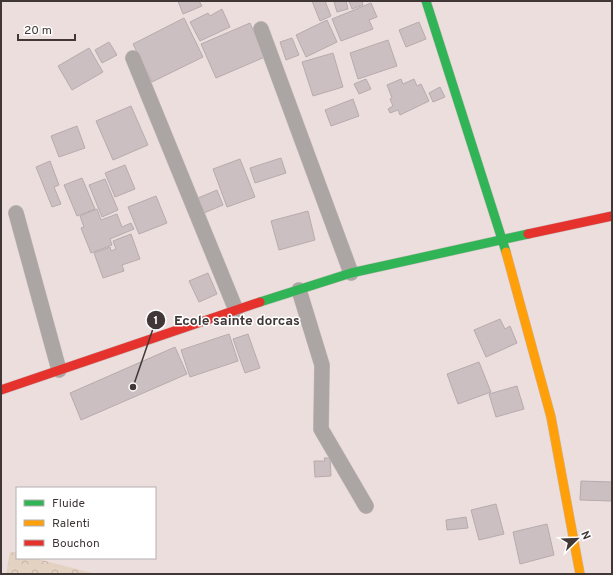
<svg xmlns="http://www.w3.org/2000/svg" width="613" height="575" font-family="Overpass,sans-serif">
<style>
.forest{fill:url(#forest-crowns)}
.building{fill:#ccbfc1;stroke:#b6abad}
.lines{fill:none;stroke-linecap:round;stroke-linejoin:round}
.street-casing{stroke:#c8bdbd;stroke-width:16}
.fast-casing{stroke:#c8bdbd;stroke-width:10}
.slow-casing{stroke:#c8bdbd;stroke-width:10}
.jam-casing{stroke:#c8bdbd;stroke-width:10}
.street{stroke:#aba5a4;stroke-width:15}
.fast{stroke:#30b455;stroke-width:9}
.slow{stroke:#ff9f0a;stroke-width:9}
.jam{stroke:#e5322d;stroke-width:9}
.leader{fill:none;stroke:#413737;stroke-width:1.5}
.callout-dot{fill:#413737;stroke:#fff;stroke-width:1.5}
.mark-label{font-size:12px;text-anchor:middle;font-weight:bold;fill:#fff}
.callout-label{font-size:14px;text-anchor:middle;font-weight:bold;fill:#413737;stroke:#fff;stroke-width:3;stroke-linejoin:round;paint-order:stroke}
</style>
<defs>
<pattern id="forest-crowns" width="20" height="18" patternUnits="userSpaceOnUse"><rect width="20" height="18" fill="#e3d1c1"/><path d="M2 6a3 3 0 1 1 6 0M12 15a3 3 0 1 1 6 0" fill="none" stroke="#c4b4a6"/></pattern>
</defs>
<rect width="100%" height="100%" fill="#ecdedd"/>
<!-- forest -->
<polygon class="forest" points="10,552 17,553 17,558 34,558 96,574 6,574"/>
<!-- building -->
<g class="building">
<polygon points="178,1 199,1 202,6 183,14"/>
<polygon points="312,1 325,1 331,16 320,21"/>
<polygon points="339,1 346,1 348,9 337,12 334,2"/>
<polygon points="349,1 362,1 363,5 352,9"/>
<polygon points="371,3 377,17 369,20 373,29 341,41 332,19"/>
<polygon points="222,9 230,27 200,41 190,22 208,13 210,16"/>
<polygon points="184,18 203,57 152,82 133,44"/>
<polygon points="327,20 337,42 306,57 296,35"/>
<polygon points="419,22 426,39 406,47 399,30"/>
<polygon points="250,23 265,57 216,78 201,44"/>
<polygon points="292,38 299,55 286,60 280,42"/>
<polygon points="388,40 397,66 358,79 350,53"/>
<polygon points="109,42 117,55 102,63 95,50"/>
<polygon points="89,48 103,72 72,90 58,66"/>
<polygon points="333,53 343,87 313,96 302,62"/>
<polygon points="366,79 371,89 359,94 354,84"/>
<polygon points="401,79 403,84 414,79 417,86 421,84 429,101 400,115 398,110 390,113 388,109 393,106 390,99 392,98 387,85"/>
<polygon points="440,87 445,97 433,102 429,93"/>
<polygon points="353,99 359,116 331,126 325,110"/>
<polygon points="131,106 148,145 113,160 96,121"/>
<polygon points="77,126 85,148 59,157 51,136"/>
<polygon points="281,158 286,173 255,183 250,168"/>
<polygon points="240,159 255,197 227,207 213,169"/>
<polygon points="50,161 59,185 54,187 61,204 52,207 36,167"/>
<polygon points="125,165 135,189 115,197 105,173"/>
<polygon points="82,178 95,209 77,216 64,185"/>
<polygon points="105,179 118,210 102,217 89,185"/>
<polygon points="217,190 223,205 204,213 198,198"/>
<polygon points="156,196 167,223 139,234 128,207"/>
<polygon points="97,209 101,220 117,214 122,227 131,223 134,229 110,239 112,245 91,253 81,228 84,227 80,216"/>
<polygon points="308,211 315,240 279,250 271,221"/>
<polygon points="131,234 140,259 122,265 124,271 103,278 94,253 110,247 111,251 116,249 113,241"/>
<polygon points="208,273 217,294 199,302 189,281"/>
<polygon points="500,319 505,329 510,326 517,343 486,357 474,330"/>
<polygon points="229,334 238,361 190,377 181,350"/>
<polygon points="248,334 260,368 245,373 233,339"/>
<polygon points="175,347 187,374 81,420 70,393"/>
<polygon points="479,362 491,392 458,404 447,374"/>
<polygon points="517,386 524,409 496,417 489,394"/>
<polygon points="324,458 330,458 331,476 315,477 314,461 325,461"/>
<polygon points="581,481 612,482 612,501 580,500"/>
<polygon points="496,504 504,534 479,540 471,510"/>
<polygon points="466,517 468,528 447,530 446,520"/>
<polygon points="547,524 554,555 520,564 513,532"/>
</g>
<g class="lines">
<defs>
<g id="street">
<polyline points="261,29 351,273"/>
<polyline points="133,58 236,310"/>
<polyline points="16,213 59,370"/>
<polyline points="299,290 322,365 321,429 366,506"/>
</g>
<g id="fast">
<polyline points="426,1 506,252"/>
<polyline points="260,302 351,273 528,234"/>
</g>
<polyline id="slow" points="506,252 551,417 580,574"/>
<g id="jam">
<polyline points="528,234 612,216"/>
<polyline points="1,390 260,302"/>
</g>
</defs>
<!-- street casing -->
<use href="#street" class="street-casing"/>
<!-- fast casing -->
<use href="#fast" class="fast-casing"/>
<!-- slow casing -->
<use href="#slow" class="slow-casing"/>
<!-- jam casing -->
<use href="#jam" class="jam-casing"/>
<!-- street -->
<use href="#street" class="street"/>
<!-- fast -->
<use href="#fast" class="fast"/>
<!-- slow -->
<use href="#slow" class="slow"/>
<!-- jam -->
<use href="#jam" class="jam"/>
</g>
<!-- callouts -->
<path class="leader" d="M133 387L156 320"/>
<g class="callout-dot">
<circle cx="133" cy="387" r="4"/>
<circle cx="156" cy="320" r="10"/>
</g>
<g class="mark-label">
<text x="156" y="324">1</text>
</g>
<g class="callout-label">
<text x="237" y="325">Ecole sainte dorcas</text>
</g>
<!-- border -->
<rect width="613" height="575" fill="none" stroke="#413737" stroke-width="4"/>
<!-- legend -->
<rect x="16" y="487" width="140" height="72" fill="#ffffff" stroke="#b3afaf"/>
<rect x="24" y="500" width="20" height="6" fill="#30b455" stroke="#b3afaf"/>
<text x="52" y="507" font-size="12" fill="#413737">Fluide</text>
<rect x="24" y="520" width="20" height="6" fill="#ff9f0a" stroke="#b3afaf"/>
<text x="52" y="527" font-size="12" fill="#413737">Ralenti</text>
<rect x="24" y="540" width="20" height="6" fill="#e5322d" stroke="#b3afaf"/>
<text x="52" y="547" font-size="12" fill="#413737">Bouchon</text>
<!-- north arrow -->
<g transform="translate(577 539) rotate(67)" stroke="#ffffff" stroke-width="3" paint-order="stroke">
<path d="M0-3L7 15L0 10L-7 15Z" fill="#413737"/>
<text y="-6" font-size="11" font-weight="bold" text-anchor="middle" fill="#413737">N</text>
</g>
<!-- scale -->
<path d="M18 34v6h57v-6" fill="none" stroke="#413737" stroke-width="2"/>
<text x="24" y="34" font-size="12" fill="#413737" stroke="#ffffff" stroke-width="3" paint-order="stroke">20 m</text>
</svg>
